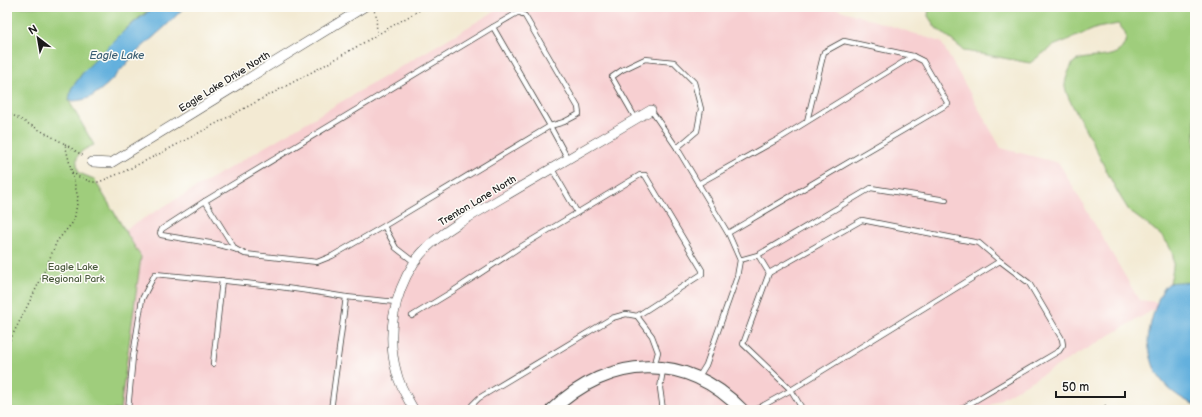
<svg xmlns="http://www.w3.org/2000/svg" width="1202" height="417" font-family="'Balsamiq Sans',sans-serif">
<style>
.built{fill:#f7cfd1}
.green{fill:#9fcd7b;stroke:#5e744c}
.water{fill:#63b0dd;stroke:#40667c}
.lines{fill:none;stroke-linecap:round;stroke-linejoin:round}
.lane-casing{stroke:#3c3b37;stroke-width:6}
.street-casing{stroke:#3c3b37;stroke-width:10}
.secondary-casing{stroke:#3c3b37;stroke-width:14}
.path{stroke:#3c3b37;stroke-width:1.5;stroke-dasharray:1 3;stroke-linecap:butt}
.lane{stroke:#fff;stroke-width:4.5}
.street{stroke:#fff;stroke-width:9}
.secondary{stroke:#fff;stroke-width:12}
.labels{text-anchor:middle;stroke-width:3;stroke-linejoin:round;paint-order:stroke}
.street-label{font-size:10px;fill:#1c1c1c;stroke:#fdfcf7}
.park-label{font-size:10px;fill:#4a5a3d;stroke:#fdfcf7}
.water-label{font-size:11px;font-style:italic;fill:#3c5f73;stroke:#fdfcf7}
</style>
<rect width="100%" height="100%" fill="#fdfcf7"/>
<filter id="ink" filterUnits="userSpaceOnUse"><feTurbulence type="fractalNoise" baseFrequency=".025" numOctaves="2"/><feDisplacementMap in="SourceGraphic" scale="8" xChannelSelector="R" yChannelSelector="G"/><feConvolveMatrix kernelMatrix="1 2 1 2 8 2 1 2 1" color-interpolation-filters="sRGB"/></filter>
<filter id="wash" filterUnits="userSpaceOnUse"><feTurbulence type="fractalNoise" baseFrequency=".012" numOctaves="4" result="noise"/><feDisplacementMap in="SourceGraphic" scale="16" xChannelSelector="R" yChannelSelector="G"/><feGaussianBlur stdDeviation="0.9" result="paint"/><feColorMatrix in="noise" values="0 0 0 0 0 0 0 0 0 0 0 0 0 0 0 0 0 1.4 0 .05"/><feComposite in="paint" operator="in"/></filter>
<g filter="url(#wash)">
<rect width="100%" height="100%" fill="#f3ead3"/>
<!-- built -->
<polygon class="built" points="502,7 831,7 941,42 1001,148 1059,163 1139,300 1165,303 982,410 120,410 141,258 124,230"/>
<!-- green -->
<g class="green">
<path d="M 7,7 L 152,7 L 126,29 L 69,101 L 94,145 C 77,152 74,156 79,173 L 94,179 L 141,257 L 120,410 L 7,410 Z"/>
<path d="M 929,7 L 1195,7 L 1195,283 L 1170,283 C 1172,272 1176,260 1171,250 C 1165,235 1149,226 1137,217 C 1133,214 1130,212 1128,209 C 1110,182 1098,151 1082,123 C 1077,113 1067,98 1065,87 C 1064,82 1070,66 1074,62 C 1087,53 1119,63 1125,42 C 1128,35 1123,29 1118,24 L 1097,28 L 1053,46 L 1030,63 L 965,51 L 936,28 L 928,16 Z"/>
</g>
<!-- water -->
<g class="water">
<path d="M 154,7 L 184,7 C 171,23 154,36 139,50 C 125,64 112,83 95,94 C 88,100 78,101 69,101 L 71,89 L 84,71 L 126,29 Z"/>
<path d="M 1182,282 L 1195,283 L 1195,405 C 1179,398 1165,388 1156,372 C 1152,364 1149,351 1148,342 C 1148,330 1158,288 1170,283 C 1173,282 1178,282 1182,282 Z"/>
</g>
</g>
<g filter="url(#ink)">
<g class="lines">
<defs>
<g id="lane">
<polyline points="493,27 517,13 521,13 525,16 578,107 579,114 564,122 550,126 568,159"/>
<polyline points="651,110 677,148 729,235 740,260 737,277 706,365 698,378"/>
<polyline points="636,119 612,77 622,70 645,59 674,62 694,82 701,109 697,131 677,148"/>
<polyline points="807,121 824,52 844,41 913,56"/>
<polyline points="552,169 577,212"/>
<polyline points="698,184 782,137 913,56 923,61 948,104 728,233"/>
<polyline points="205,201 162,229 160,233 161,235 216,244 235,249"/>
<polyline points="384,226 332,256 317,262 245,254 235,249 205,201 493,27 550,126 384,226 396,248 414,262"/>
<polyline points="740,260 758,255"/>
<polyline points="769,273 862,220 979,243 1000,261"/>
<polyline points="346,297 396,302"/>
<polyline points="412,316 453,291 517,249 640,175 645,175 702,270 702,274 637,316"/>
<polyline points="213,364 222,280"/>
<polyline points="663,370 660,388 663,410"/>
<path d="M 128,410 L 133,356 L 142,299 L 155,274 C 219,280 283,286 346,297 L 331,410"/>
<polyline points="472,410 472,405 479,398 612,318 626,314 637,316 652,336 658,352 654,367"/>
<polyline points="755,410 791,390 1000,261 1029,283 1062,339 1063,345 1059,351 959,410"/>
<polyline points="803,410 791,390 743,344 769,273 758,255 871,188 946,200"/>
</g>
<g id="street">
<polyline points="92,162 111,163 364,7"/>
<path d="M 414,410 C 408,399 400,387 397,374 C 386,337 393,295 414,263 C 425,246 443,233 459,223 L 651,110"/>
</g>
<path id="secondary" d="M 552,410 C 609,355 686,351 742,410"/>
</defs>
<!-- lane casing -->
<use href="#lane" class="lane-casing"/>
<!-- street casing -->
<use href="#street" class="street-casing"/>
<!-- secondary casing -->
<use href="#secondary" class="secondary-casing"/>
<!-- path -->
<g class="path">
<polyline points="372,8 376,14 377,35"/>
<polyline points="7,112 65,144 78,198 74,221 57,241 42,277 7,346"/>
<polyline points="65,144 85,157"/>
<polyline points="72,172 79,177 92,182 99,182 123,172 165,151 325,65 425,7"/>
<polyline points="1105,405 1107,410"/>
</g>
<!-- lane -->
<use href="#lane" class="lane"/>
<!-- street -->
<use href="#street" class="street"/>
<!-- secondary -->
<use href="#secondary" class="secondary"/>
</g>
</g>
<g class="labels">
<!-- street labels -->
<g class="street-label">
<text transform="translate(224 81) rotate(-32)" y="4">Eagle Lake Drive North</text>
<text transform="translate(477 200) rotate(-31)" y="4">Trenton Lane North</text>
</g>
<!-- park labels -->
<g class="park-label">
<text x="73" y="270">Eagle Lake<tspan x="73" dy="12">Regional Park</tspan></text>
</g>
<!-- water labels -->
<g class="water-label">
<text x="117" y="59">Eagle Lake</text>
</g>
</g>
<!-- margin -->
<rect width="1202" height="417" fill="none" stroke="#fdfcf7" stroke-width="24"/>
<!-- north arrow -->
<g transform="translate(38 38) rotate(329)" stroke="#fdfcf7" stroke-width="3" paint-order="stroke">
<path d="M0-3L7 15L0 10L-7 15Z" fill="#1c1c1c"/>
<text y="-6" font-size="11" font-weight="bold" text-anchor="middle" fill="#1c1c1c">N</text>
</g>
<!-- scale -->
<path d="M1056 391v6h69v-6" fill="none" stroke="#1c1c1c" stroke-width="2"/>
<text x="1062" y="391" font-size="12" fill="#1c1c1c" stroke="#fdfcf7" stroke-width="3" paint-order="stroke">50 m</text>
</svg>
